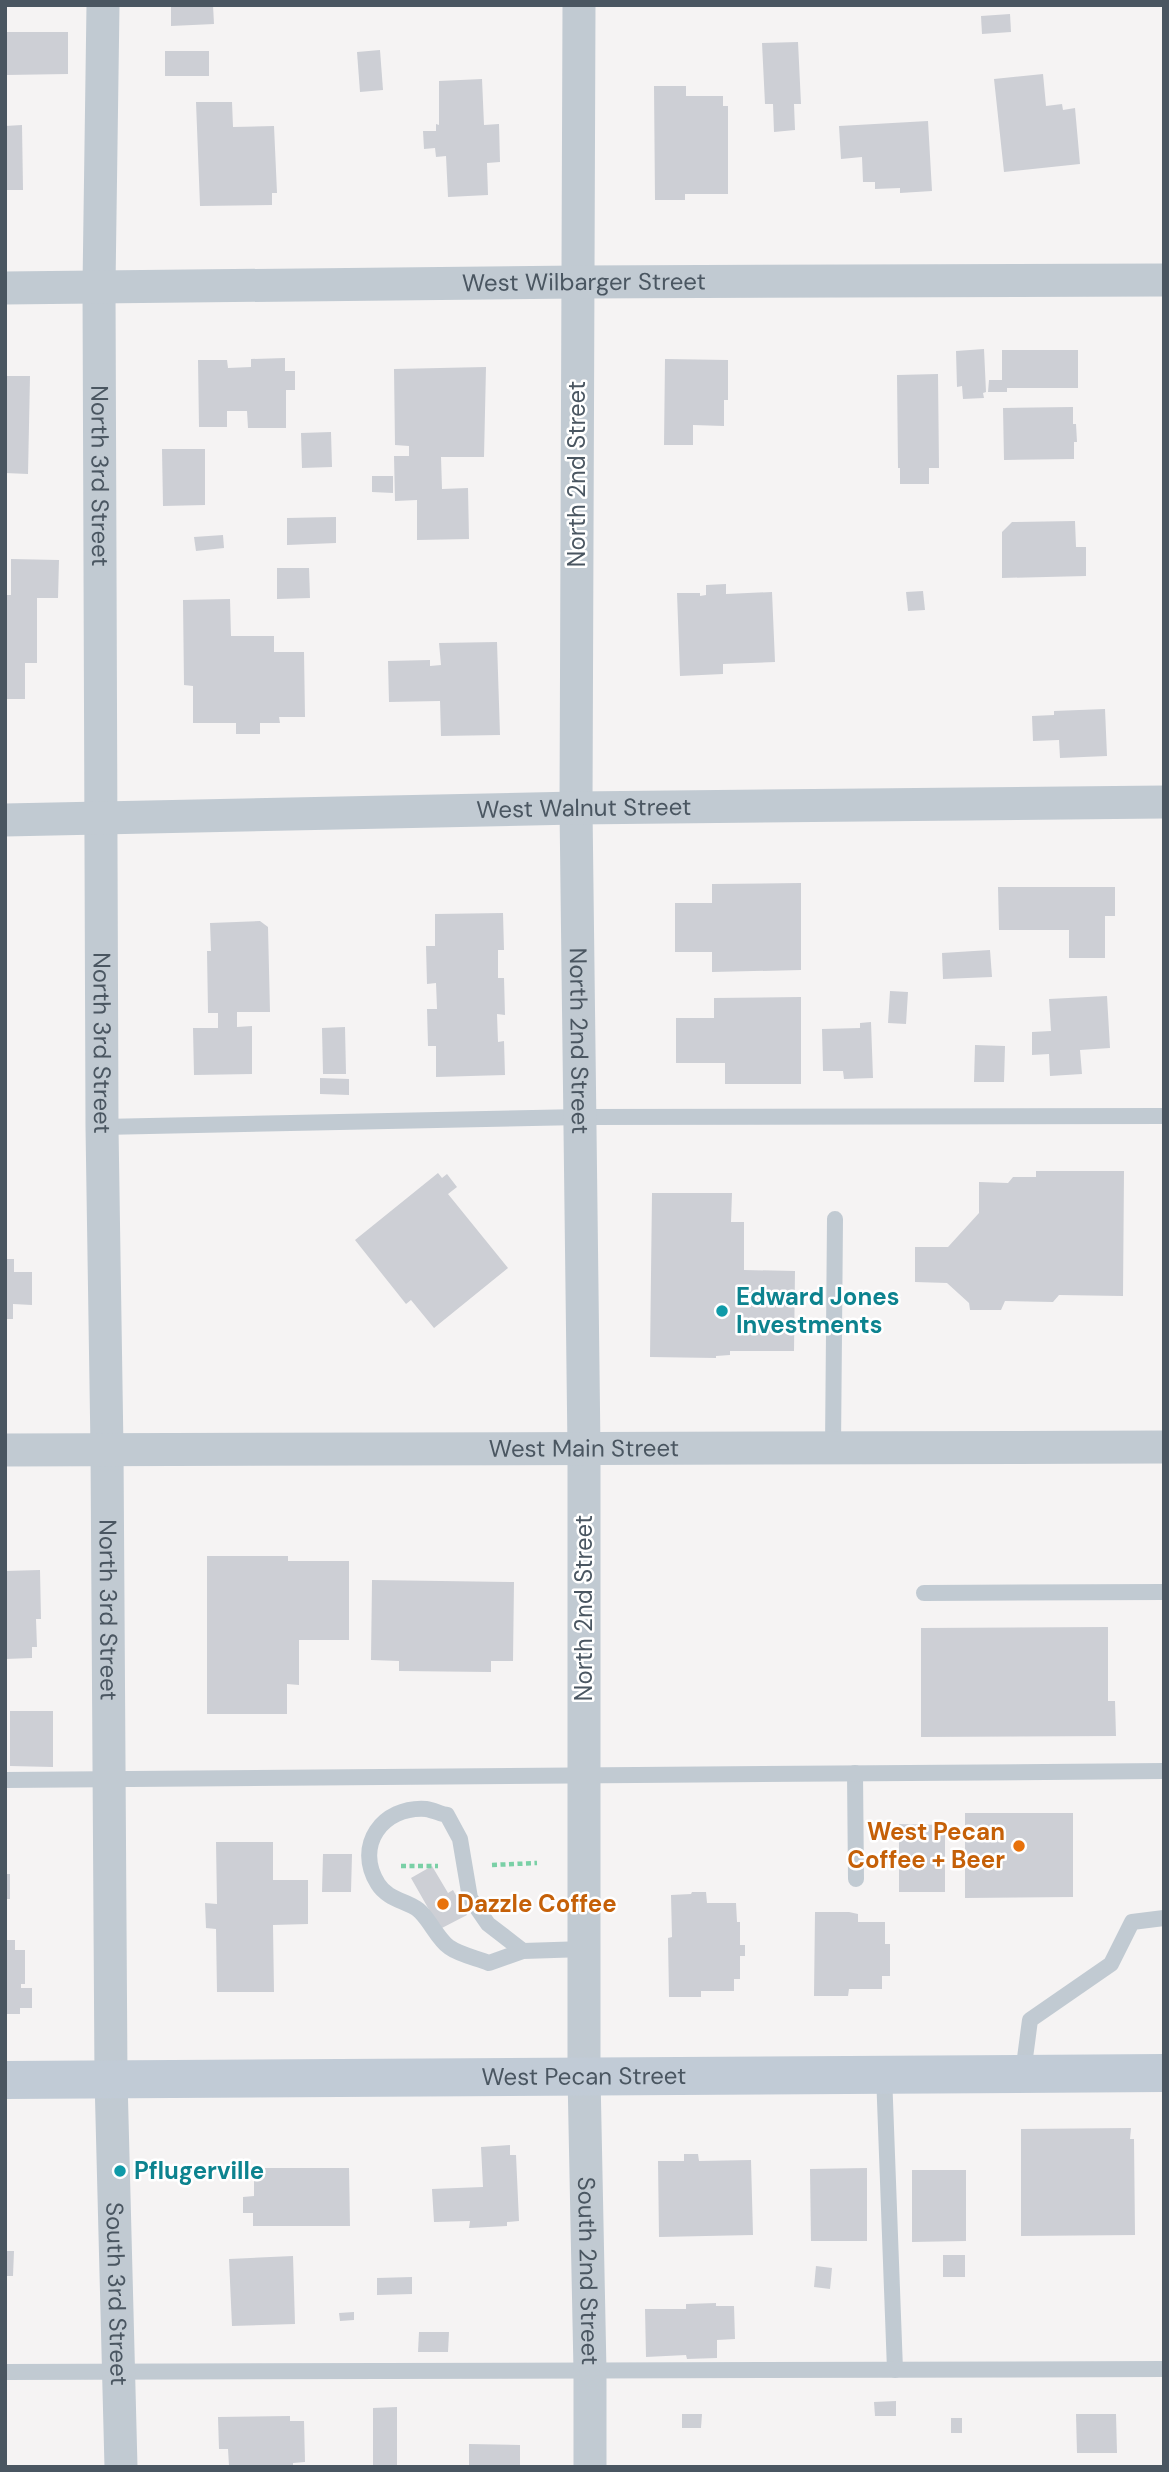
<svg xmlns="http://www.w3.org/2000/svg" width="1169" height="2472" font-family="'DM Sans',sans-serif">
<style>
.building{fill:#cdcfd5}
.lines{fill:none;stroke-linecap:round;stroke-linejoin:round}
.path{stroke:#7ad0a6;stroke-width:4.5;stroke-dasharray:5 3.5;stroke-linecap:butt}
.service{stroke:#c1cad2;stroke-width:16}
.minor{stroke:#c1cad2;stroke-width:33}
.secondary{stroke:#c1cbd6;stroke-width:38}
.culture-dot{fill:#0f9aa8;stroke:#fff;stroke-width:2.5}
.food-dot{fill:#e8710a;stroke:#fff;stroke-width:2.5}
.labels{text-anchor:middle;stroke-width:5;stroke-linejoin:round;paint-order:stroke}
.street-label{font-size:24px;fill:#4a5661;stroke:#fff}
.culture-label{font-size:24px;font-weight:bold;fill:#0d838f;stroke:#fff;text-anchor:start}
.food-label{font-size:24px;font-weight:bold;fill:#c56008;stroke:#fff;text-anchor:end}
</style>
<rect width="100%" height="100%" fill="#f5f3f3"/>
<!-- building -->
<g class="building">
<polygon points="171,5 213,5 214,24 171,26"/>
<polygon points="1010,14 1011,32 982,34 981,16"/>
<polygon points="5,32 68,32 68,74 6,75"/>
<polygon points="798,42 801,104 794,104 795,130 774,132 773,104 765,104 762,43"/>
<polygon points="380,50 383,90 360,92 357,52"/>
<rect x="165" y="51" width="44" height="25"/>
<polygon points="1043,74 1046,106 1062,104 1063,110 1075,108 1080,164 1004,172 994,79"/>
<polygon points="482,79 484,125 499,124 500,162 487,163 488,195 448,197 446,156 436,157 435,148 424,149 423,131 436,131 436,124 439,125 439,81"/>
<polygon points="654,86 686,86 686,96 723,96 723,106 728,106 728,194 685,194 685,200 655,200"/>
<polygon points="196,102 232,102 233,127 274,126 277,193 272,193 272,205 200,206"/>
<polygon points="928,121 932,191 900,193 900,188 875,189 875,182 863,182 862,157 841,159 839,126"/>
<polygon points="22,125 23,190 5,190 5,126"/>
<polygon points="984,349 986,392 983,393 984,398 963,399 962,386 957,387 956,351"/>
<polygon points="1002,350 1078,350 1078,388 1007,388 1007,392 988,392 989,380 1002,380"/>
<polygon points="285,358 285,371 295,371 295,390 286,390 286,428 248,428 247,411 227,411 227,427 199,427 198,360 227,360 228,368 251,367 251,359"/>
<polygon points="665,359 728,360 728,400 724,400 724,426 693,425 693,445 664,445"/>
<polygon points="486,367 484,457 441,457 442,489 468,488 469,539 417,540 417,500 395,501 394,456 409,456 409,446 395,445 394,369"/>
<polygon points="938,374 939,468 929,468 929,484 900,484 900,468 898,468 897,375"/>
<polygon points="5,376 30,376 28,474 5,473"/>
<polygon points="1073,407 1073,424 1076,424 1077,442 1074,442 1074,459 1004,460 1003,408"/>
<polygon points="331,432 332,467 302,468 301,433"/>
<polygon points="162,449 205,449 205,505 163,506"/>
<polygon points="372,476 393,476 393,493 372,492"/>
<polygon points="336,517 336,543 287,545 287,518"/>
<polygon points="1075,521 1076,547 1086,547 1086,576 1002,578 1002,532 1012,522"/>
<polygon points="223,535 224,548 196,551 194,537"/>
<polygon points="11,559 59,560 58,598 37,598 37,663 25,663 25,699 5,699 5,595 11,595"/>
<polygon points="277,568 309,568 310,598 277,599"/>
<polygon points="726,584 726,594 772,592 775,662 723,664 723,674 680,676 677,593 700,593 700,596 706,595 706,585"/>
<polygon points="923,591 925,610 908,611 906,592"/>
<polygon points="230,599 231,636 274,636 274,652 304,652 305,717 279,717 280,723 260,723 260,734 236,734 236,723 193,723 193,686 184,685 183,600"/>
<polygon points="497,642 500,735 441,736 440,701 389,702 388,661 430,660 430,666 441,665 439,643"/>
<polygon points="1105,709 1107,756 1060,758 1059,740 1033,741 1032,716 1054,715 1054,711"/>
<polygon points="801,883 801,970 712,972 712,952 675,952 675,903 712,903 712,884"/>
<polygon points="998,887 1115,887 1115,916 1105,916 1105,958 1069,958 1069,930 999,930"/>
<polygon points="503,913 504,950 498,950 498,978 504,978 505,1015 497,1014 498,1042 504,1041 505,1075 436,1077 436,1046 428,1046 427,1009 437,1009 436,983 427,984 426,946 435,946 435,914"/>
<polygon points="260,921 268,927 270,1012 237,1012 237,1027 252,1026 252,1074 194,1075 193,1028 218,1028 218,1013 208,1013 207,951 211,951 210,923"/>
<polygon points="990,950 992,977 943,979 942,953"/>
<polygon points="890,991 908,992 906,1024 888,1023"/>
<polygon points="1107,996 1110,1048 1080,1050 1082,1074 1050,1076 1049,1054 1032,1055 1032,1032 1051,1031 1049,999"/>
<polygon points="801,997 801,1084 725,1084 725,1063 676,1063 676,1018 714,1018 714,998"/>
<polygon points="871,1022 873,1078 844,1079 843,1071 823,1071 822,1029 860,1028 860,1023"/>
<polygon points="345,1027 346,1074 323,1074 322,1028"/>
<polygon points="975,1045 1005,1046 1004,1082 974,1082"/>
<polygon points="320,1078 349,1079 349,1095 320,1094"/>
<polygon points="1036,1171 1124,1171 1123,1296 1059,1295 1053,1302 1005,1301 1001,1310 970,1310 969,1303 947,1283 915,1282 915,1247 948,1247 979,1213 979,1182 1008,1183 1013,1177 1036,1177"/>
<polygon points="438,1173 442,1178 447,1174 457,1187 448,1194 508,1268 434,1328 411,1300 406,1304 355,1240"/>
<polygon points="652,1193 732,1193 731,1222 744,1222 744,1270 795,1271 794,1351 730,1351 730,1355 716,1356 716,1358 650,1357"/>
<polygon points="5,1259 14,1259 14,1272 32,1272 32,1305 13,1304 13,1319 5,1319"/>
<polygon points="207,1556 288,1556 288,1561 349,1561 349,1640 299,1640 299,1685 287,1684 287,1714 207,1714"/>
<polygon points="40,1570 41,1619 36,1619 37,1647 32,1647 32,1658 5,1659 5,1571"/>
<polygon points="372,1580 514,1582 513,1661 491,1661 491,1672 399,1671 399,1661 371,1660"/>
<polygon points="1108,1627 1108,1701 1115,1701 1116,1736 921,1737 921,1628"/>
<polygon points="10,1711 53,1711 53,1767 10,1766"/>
<polygon points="965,1813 1073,1813 1073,1897 965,1898"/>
<polygon points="899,1824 945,1825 945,1892 899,1892"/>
<polygon points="216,1842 273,1842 273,1880 308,1880 308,1924 273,1925 274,1992 217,1992 216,1929 206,1928 205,1903 217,1904"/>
<polygon points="323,1854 352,1854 351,1892 322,1892"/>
<polygon points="432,1866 448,1893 453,1890 467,1915 440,1929 411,1878"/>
<rect x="5" y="1874" width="5" height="25"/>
<polygon points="692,1892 706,1892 707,1903 736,1903 737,1922 740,1922 740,1945 745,1945 745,1956 740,1956 740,1979 734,1979 734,1991 701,1991 701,1997 669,1997 668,1938 672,1937 671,1895 691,1894"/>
<polygon points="815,1912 849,1912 858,1914 858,1922 885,1922 885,1944 890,1944 890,1976 882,1976 882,1989 849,1989 848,1996 814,1996"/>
<polygon points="5,1940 15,1940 15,1950 25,1950 25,1984 21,1984 21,1988 32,1988 32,2008 20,2008 20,2014 5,2014"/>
<polygon points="1131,2128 1130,2139 1134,2139 1135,2235 1021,2236 1021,2129"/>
<polygon points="510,2145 510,2155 516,2155 519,2221 507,2222 507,2226 469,2228 470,2221 434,2222 432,2189 483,2187 481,2147"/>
<polygon points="684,2154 698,2154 699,2161 751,2160 753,2235 659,2237 658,2161 684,2161"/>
<polygon points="254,2168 349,2168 350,2226 253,2226 253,2213 243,2213 243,2197 254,2196"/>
<polygon points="867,2168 867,2241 811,2241 810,2169"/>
<polygon points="912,2170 966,2170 966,2241 912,2242"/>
<polygon points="5,2251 14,2251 13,2276 5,2276"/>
<rect x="943" y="2255" width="22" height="22"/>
<polygon points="293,2256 295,2324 232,2326 229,2259"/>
<polygon points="816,2266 832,2268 830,2289 814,2287"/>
<polygon points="412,2277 412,2294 377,2295 377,2278"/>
<polygon points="716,2303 716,2306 734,2306 735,2339 717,2340 717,2358 687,2359 686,2355 646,2357 645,2309 686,2309 686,2304"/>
<polygon points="354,2312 354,2320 340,2321 339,2313"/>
<polygon points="419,2332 449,2332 448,2352 418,2352"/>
<polygon points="896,2401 896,2416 875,2416 874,2402"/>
<polygon points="397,2407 397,2466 373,2466 373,2408"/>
<polygon points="682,2414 702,2414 701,2428 682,2428"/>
<polygon points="1076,2414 1116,2414 1117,2453 1077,2453"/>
<polygon points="290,2416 290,2421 304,2421 305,2462 293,2463 293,2465 229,2466 228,2449 219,2449 218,2417"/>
<rect x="951" y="2418" width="11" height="15"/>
<polygon points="469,2444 520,2445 520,2467 469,2467"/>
</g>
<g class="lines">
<!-- path -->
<g class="path">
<polyline points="492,1865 537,1863"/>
<polyline points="401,1866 438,1866"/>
</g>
<!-- service -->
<g class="service">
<polyline points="102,1127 581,1117 1164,1116"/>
<polyline points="833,1448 835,1219"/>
<polyline points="924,1593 1164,1592"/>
<polyline points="855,1773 856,1879"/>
<polyline points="5,1780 1164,1771"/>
<path d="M 523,1951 L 488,1924 L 470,1898 L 460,1839 L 447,1815 C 441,1814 433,1810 426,1809 C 382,1806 354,1846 378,1884 C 386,1897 401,1900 414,1907 C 427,1913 436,1938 449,1947 C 460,1955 477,1958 489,1963 L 523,1951 L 585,1949"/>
<polyline points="1023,2073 1030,2020 1111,1964 1132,1922 1164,1918"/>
<polyline points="884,2074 895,2370"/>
<polyline points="5,2372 1164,2369"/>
</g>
<!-- minor -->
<g class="minor">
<path id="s1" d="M 103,5 L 99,286 L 102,1127 L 107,1449 L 111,2079 L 121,2467"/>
<path id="s2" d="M 579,5 L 576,808 L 584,1449 L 584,2076 L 590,2371 L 590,2467"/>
<path id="s3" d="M 5,288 L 578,282 L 1164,280"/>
<path id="s4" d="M 5,820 L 576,808 L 1164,802"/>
<path id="s5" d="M 5,1450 L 1164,1447"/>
</g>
<!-- secondary -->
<path class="secondary" id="s6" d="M 5,2080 L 1164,2073"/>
</g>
<!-- markers -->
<g class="culture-dot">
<circle cx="722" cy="1311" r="7"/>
<circle cx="120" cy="2171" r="7"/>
</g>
<g class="food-dot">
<circle cx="1019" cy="1846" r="7"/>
<circle cx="443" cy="1904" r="7"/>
</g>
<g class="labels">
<!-- street labels -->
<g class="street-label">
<text dy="8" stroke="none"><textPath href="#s3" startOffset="579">West Wilbarger Street</textPath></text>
<text transform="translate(577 474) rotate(-90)" y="8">North 2nd Street</text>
<text dy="8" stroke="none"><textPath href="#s1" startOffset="471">North 3rd Street</textPath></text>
<text dy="8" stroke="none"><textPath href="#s4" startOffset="579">West Walnut Street</textPath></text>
<text dy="8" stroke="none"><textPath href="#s2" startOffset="1036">North 2nd Street</textPath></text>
<text dy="8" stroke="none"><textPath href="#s1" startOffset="1038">North 3rd Street</textPath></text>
<text dy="8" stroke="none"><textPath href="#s5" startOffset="579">West Main Street</textPath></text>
<text transform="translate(584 1608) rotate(-90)" y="8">North 2nd Street</text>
<text dy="8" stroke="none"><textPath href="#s1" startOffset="1605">North 3rd Street</textPath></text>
<text dy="8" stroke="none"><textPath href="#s6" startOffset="579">West Pecan Street</textPath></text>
<text dy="8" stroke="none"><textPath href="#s2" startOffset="2266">South 2nd Street</textPath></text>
<text dy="8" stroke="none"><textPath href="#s1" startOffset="2289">South 3rd Street</textPath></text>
</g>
<!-- culture labels -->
<g class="culture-label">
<text x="736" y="1305">Edward Jones<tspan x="736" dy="28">Investments</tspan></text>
<text x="134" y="2179">Pflugerville</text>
</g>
<!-- food labels -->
<g class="food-label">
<text x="1005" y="1840">West Pecan<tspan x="1005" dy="28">Coffee + Beer</tspan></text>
<text x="457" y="1912" text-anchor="start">Dazzle Coffee</text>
</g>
</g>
<!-- border -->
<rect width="1169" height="2472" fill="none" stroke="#4a5661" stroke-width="14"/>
</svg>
